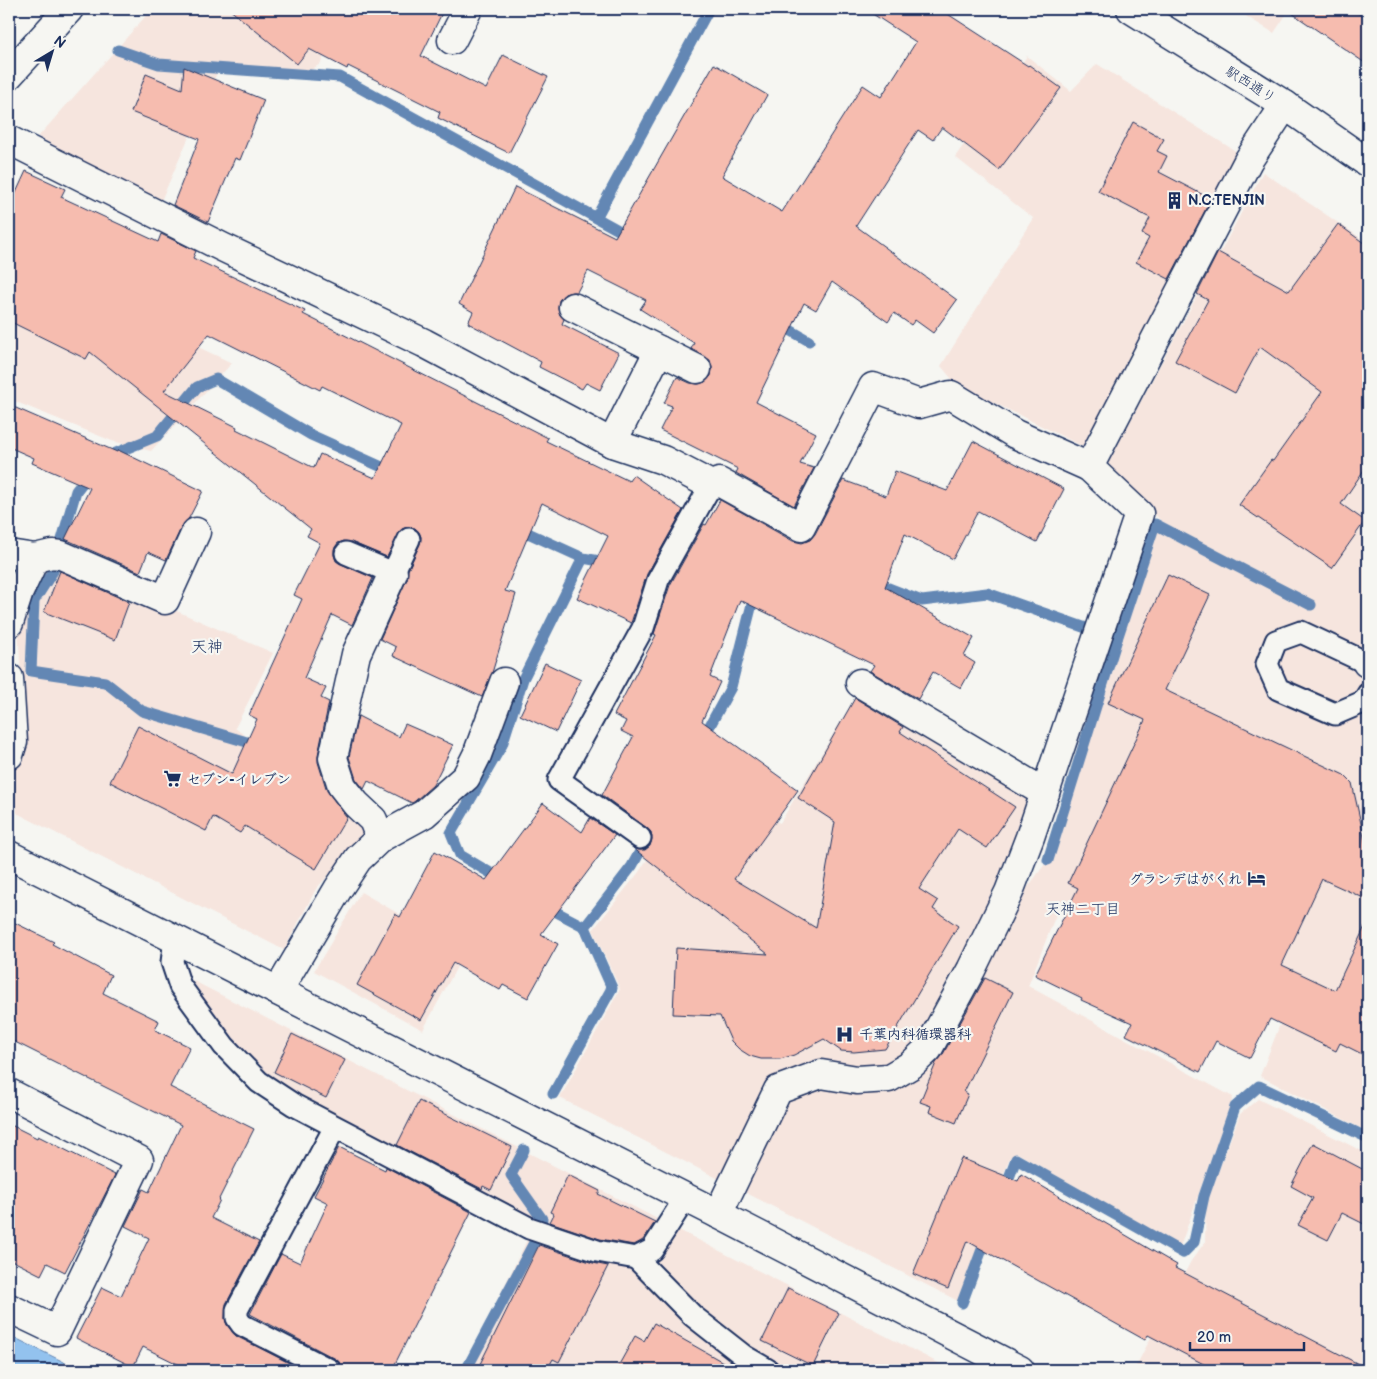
<svg xmlns="http://www.w3.org/2000/svg" width="1377" height="1379" font-family="'Balsamiq Sans','Klee One',sans-serif">
<style>
.built{fill:#f6e5de}
.water{fill:#93c2ee;stroke:#6387b4}
.lines{fill:none;stroke-linecap:round;stroke-linejoin:round}
.stream{stroke:#6387b4;stroke-width:11}
.building{fill:#f6bcaf;stroke:#1b2f5e;fill-rule:evenodd}
.service-casing{stroke:#1b2f5e;stroke-width:25}
.minor-casing{stroke:#1b2f5e;stroke-width:31}
.tertiary-casing{stroke:#1b2f5e;stroke-width:31}
.secondary-casing{stroke:#1b2f5e;stroke-width:31}
.trunk-casing{stroke:#1b2f5e;stroke-width:31}
.service{stroke:#f6f6f2;stroke-width:21}
.minor{stroke:#f6f6f2;stroke-width:28}
.tertiary{stroke:#f6f6f2;stroke-width:28}
.secondary{stroke:#f6f6f2;stroke-width:28}
.trunk{stroke:#f6f6f2;stroke-width:28}
.labels{text-anchor:middle;stroke-width:4.5;stroke-linejoin:round;paint-order:stroke}
.street-label{font-size:14px;fill:#1b2f5e;stroke:#f6f6f2}
.poi-label{font-size:14px;font-weight:bold;fill:#1b2f5e;stroke:#f6f6f2;text-anchor:start}
.neighbourhood-label{font-size:15px;fill:#1b2f5e;stroke:#f6f6f2}
.quarter-label{font-size:16px;fill:#1b2f5e;stroke:#f6f6f2}
</style>
<rect width="100%" height="100%" fill="#f6f6f2"/>
<filter id="ink" filterUnits="userSpaceOnUse"><feTurbulence type="fractalNoise" baseFrequency=".02" numOctaves="2"/><feDisplacementMap in="SourceGraphic" scale="10" xChannelSelector="R" yChannelSelector="G"/><feConvolveMatrix kernelMatrix="1 2 1 2 8 2 1 2 1" color-interpolation-filters="sRGB"/></filter>
<g filter="url(#ink)">
<!-- built -->
<g class="built">
<polygon points="152,9 350,9 320,64 298,79 217,73 160,203 38,137"/>
<polygon points="1234,9 1290,9 1274,33"/>
<polygon points="1027,56 1071,91 1097,64 1237,152 1086,448 956,384 941,366 1033,218 955,157"/>
<polygon points="1263,172 1368,243 1368,1132 1260,1076 1284,1014 1059,907 1028,986 1233,1097 1180,1247 1017,1153 1009,1159 958,1301 560,1098 620,989 593,930 639,872 696,784 780,823 858,693 1030,800 1001,883 941,1000 909,1048 930,1071 1019,899 1048,860 1161,521 1107,465"/>
<polygon points="9,258 232,363 151,451 112,441 9,399"/>
<polygon points="48,562 179,612 273,653 235,728 369,830 316,889 284,950 9,809 9,678 21,680 18,626"/>
<polygon points="361,892 465,952 423,1030 314,971"/>
<polygon points="184,976 952,1370 463,1370 528,1238 297,1106 239,1054"/>
<polygon points="1258,1099 1368,1154 1368,1370 1134,1370 1191,1261 1205,1242 1206,1204 1240,1114"/>
</g>
<!-- water -->
<polygon class="water" points="9,1335 64,1362 74,1370 9,1370"/>
<g class="lines">
<!-- stream -->
<g class="stream">
<polyline points="118,50 159,64 340,77 631,237"/>
<polyline points="597,216 709,9"/>
<polyline points="778,323 809,341"/>
<polyline points="106,457 157,436 197,387 216,379 311,435 393,472"/>
<polyline points="90,473 76,491 53,571 34,601 31,671 105,682 142,711 257,745"/>
<polyline points="517,528 583,558 611,563"/>
<polyline points="871,581 922,601 987,593 1117,639"/>
<polyline points="702,740 731,687 752,604 759,593"/>
<polyline points="1048,860 1117,639 1155,524 1311,605"/>
<polyline points="504,881 460,855 451,833 502,745 523,679 583,558"/>
<polyline points="545,906 585,927"/>
<polyline points="553,1094 612,988 585,927 632,866 658,819"/>
<polyline points="1004,1191 1016,1159 1183,1253 1194,1242 1204,1196 1235,1107 1259,1086 1368,1138"/>
<polyline points="962,1303 987,1236"/>
<polyline points="466,1370 537,1237 542,1219 511,1175 524,1150"/>
</g>
</g>
<!-- building -->
<g class="building">
<polygon points="229,9 444,9 421,56 486,89 503,55 548,77 509,153 438,118 440,112 348,66 347,69 309,49 297,64"/>
<polygon points="865,9 940,9 1028,66 1029,65 1061,88 999,170 942,127 933,140 918,130 856,226 957,300 933,333 915,320 911,325 894,313 888,322 832,282 816,310 804,303 756,402 816,433 800,464 814,468 794,506 736,473 738,469 660,430 672,406 664,403 677,377 690,383 698,384 705,382 711,376 712,368 710,360 691,349 694,343 640,309 646,300 588,271 577,292 572,292 565,294 559,300 558,308 560,315 564,319 562,324 619,353 600,390 586,383 582,389 539,367 541,362 468,323 473,312 459,304 515,187 615,237 714,64 767,95 722,176 782,212 863,85 881,97 916,42"/>
<polygon points="1286,9 1352,9 1368,20 1368,65"/>
<polygon points="184,67 264,100 240,160 235,158 208,222 173,205 199,139 131,112 146,74 182,89"/>
<polygon points="1133,122 1164,139 1157,151 1167,156 1159,172 1211,199 1169,279 1136,262 1149,238 1142,234 1150,218 1098,191"/>
<path d="M 26,171 L 65,189 L 61,197 L 158,242 L 161,234 L 196,251 L 193,258 L 305,311 L 303,314 L 548,438 L 546,441 L 629,481 L 633,475 L 683,510 L 647,574 L 631,623 L 577,598 L 608,536 L 542,503 L 505,591 L 516,594 L 492,673 L 482,697 L 393,656 L 396,647 L 380,639 L 407,579 L 408,570 L 420,544 L 421,537 L 419,532 L 415,528 L 408,527 L 402,529 L 387,557 L 351,542 L 344,541 L 338,543 L 334,549 L 334,555 L 336,561 L 341,564 L 373,578 L 352,625 L 332,615 L 304,678 L 326,688 L 321,698 L 329,702 L 318,755 L 318,762 L 327,791 L 347,817 L 316,869 L 245,826 L 240,833 L 213,817 L 206,831 L 110,782 L 138,726 L 232,774 L 257,719 L 249,715 L 302,599 L 294,595 L 320,543 L 307,536 L 311,529 L 90,352 L 86,359 L 9,321 L 9,208 ZM 209,334 L 320,390 L 322,386 L 401,425 L 375,478 L 320,454 L 314,468 L 236,429 L 237,427 L 164,391 Z"/>
<polygon points="1338,224 1368,246 1368,464 1341,504 1365,521 1332,568 1239,505 1271,460 1273,461 1322,392 1260,347 1235,393 1175,361 1208,300 1197,294 1218,252 1289,291"/>
<polygon points="9,405 117,452 118,450 203,491 189,518 182,526 166,560 148,552 140,572 65,539 90,488 32,463 34,458 9,447"/>
<polygon points="973,441 1064,489 1037,542 978,511 953,559 905,534 885,587 974,638 964,656 975,663 961,688 933,672 918,699 870,671 874,665 740,600 710,677 720,682 702,721 798,790 734,879 816,928 835,822 798,798 855,698 903,727 900,732 1015,807 987,848 958,829 919,889 938,901 933,909 958,926 885,1049 854,1052 841,1051 824,1039 794,1055 780,1059 761,1059 750,1056 739,1049 731,1041 720,1016 673,1014 676,948 768,954 633,848 639,850 645,850 650,846 652,839 651,832 647,828 602,795 633,737 621,731 626,721 614,715 656,635 654,634 670,585 704,524 706,525 720,500 793,541 802,543 810,540 815,534 843,480 886,496 895,471 947,491"/>
<polygon points="60,571 129,602 115,640 44,612"/>
<polygon points="1168,575 1210,595 1165,690 1344,775 1352,783 1368,855 1368,900 1322,879 1282,965 1335,990 1368,920 1368,1057 1340,1043 1336,1051 1270,1019 1250,1058 1216,1041 1200,1072 1126,1035 1132,1023 1081,1000 1082,998 1035,975 1078,888 1068,883 1145,720 1108,703"/>
<polygon points="545,663 581,680 556,732 520,715"/>
<polygon points="358,716 399,737 405,724 453,745 433,785 415,801 412,803 368,781 364,789 356,779 349,757"/>
<polygon points="543,803 582,832 590,818 615,835 541,934 558,944 528,998 503,985 500,990 453,963 421,1020 357,985 395,914 400,917 435,851 486,880"/>
<polygon points="9,920 54,942 52,944 111,975 103,993 159,1021 155,1030 190,1047 170,1087 254,1129 219,1199 220,1200 211,1218 259,1242 226,1304 225,1319 227,1325 236,1336 303,1370 190,1370 143,1347 133,1367 76,1338 102,1287 121,1296 149,1238 125,1226 143,1189 149,1192 181,1125 9,1039"/>
<polygon points="985,978 1013,992 964,1092 968,1094 956,1123 929,1112 931,1106 920,1102 936,1063 942,1056"/>
<polygon points="292,1034 345,1060 326,1098 274,1072"/>
<polygon points="419,1101 512,1147 491,1190 483,1186 482,1189 397,1145"/>
<polygon points="9,1124 37,1138 38,1136 115,1175 65,1272 47,1263 41,1275 9,1259"/>
<polygon points="1313,1143 1368,1172 1368,1226 1342,1213 1328,1240 1298,1225 1313,1198 1291,1186"/>
<polygon points="339,1147 385,1170 386,1167 471,1212 392,1370 342,1370 341,1364 336,1359 250,1314 281,1254 300,1263 328,1203 314,1196"/>
<polygon points="961,1158 1018,1181 1021,1174 1177,1265 1175,1268 1368,1369 1368,1370 1215,1370 1148,1335 1145,1340 967,1241 948,1289 913,1274"/>
<polygon points="568,1175 600,1191 598,1194 655,1222 643,1240 634,1245 600,1239 550,1222 554,1214 550,1212"/>
<polygon points="539,1245 593,1263 608,1266 559,1362 553,1359 547,1370 477,1370"/>
<polygon points="788,1288 839,1313 813,1366 762,1341"/>
<polygon points="654,1323 737,1370 616,1370 635,1336 644,1341"/>
</g>
<g class="lines">
<defs>
<g id="service">
<polyline points="346,553 393,573 409,539"/>
<polyline points="1368,666 1367,663 1301,632 1276,641 1267,664 1278,689 1335,714 1363,702 1368,694"/>
<polyline points="640,838 559,780 643,628 658,580 711,485"/>
<polyline points="175,939 172,962 180,986 224,1046 259,1082 294,1105 529,1228 597,1251 636,1258 652,1250 686,1197"/>
<polyline points="636,1258 693,1316 744,1356 768,1370"/>
<polyline points="330,1370 242,1325 237,1318 237,1310 335,1127"/>
</g>
<g id="minor">
<polyline points="452,40 468,9"/>
<polyline points="9,140 222,247 424,343 612,443 663,460 711,485 719,482 801,527 873,387 919,404 951,395 1015,434 1089,467"/>
<polyline points="573,307 697,369"/>
<polyline points="612,443 659,350"/>
<polyline points="9,554 35,558 52,554 61,555 165,600 196,532"/>
<polyline points="9,623 19,592 35,558"/>
<polyline points="1367,663 1368,661"/>
<polyline points="9,678 13,742 9,755"/>
<polyline points="860,683 1045,793"/>
<polyline points="380,838 373,820 356,804 342,786 333,758 356,654 393,573"/>
<polyline points="278,991 338,889 358,859 380,838 424,814 466,777 477,755 504,682"/>
<polyline points="9,1093 139,1160 57,1331 9,1308"/>
<polyline points="718,1214 778,1090 821,1074 857,1080 889,1078 911,1065 928,1049 971,970 1009,892 1030,837 1139,514 1089,467 1248,161 1285,105"/>
</g>
<polyline id="tertiary" points="9,855 718,1214 1020,1370"/>
<polyline id="secondary" points="1131,9 1285,105 1368,163"/>
<polyline id="trunk" points="9,75 69,9"/>
</defs>
<!-- service casing -->
<use href="#service" class="service-casing"/>
<!-- minor casing -->
<use href="#minor" class="minor-casing"/>
<!-- tertiary casing -->
<use href="#tertiary" class="tertiary-casing"/>
<!-- secondary casing -->
<use href="#secondary" class="secondary-casing"/>
<!-- trunk casing -->
<use href="#trunk" class="trunk-casing"/>
<!-- service -->
<use href="#service" class="service"/>
<!-- minor -->
<use href="#minor" class="minor"/>
<!-- tertiary -->
<use href="#tertiary" class="tertiary"/>
<!-- secondary -->
<use href="#secondary" class="secondary"/>
<!-- trunk -->
<use href="#trunk" class="trunk"/>
</g>
</g>
<!-- icons -->
<defs>
<symbol id="building-bare" viewBox="-9 -9 18 18"><path d="M-4-6H4V6H1V3H-1V6H-4ZM-2.5-4.3h1.7v1.8h-1.7ZM.8-4.3h1.7v1.8H.8ZM-2.5-1h1.7V.8h-1.7ZM.8-1h1.7V.8H.8Z" fill="#1b2f5e" stroke="#f6f6f2" stroke-width="2.5" paint-order="stroke"/></symbol>
<symbol id="supermarket-bare" viewBox="-9 -9 18 18"><path d="M-6-5.5h2.5l.6 2H6L4.5 2H-2.5L-4.4-4H-6ZM-1.5 3.2a1.3 1.3 0 1 0 .1 0ZM3 3.2a1.3 1.3 0 1 0 .1 0Z" fill="#1b2f5e" stroke="#f6f6f2" stroke-width="2.5" paint-order="stroke"/></symbol>
<symbol id="hotel-bare" viewBox="-9 -9 18 18"><path d="M-6-4.5h1.5V1H6V5H4.5V3h-9V5H-6ZM-4 0a1.8 1.8 0 1 1 3.6 0ZM.5 0V-2.5h3Q6-2.5 6 0Z" fill="#1b2f5e" stroke="#f6f6f2" stroke-width="2.5" paint-order="stroke"/></symbol>
<symbol id="hospital-bare" viewBox="-9 -9 18 18"><path d="M-5-5h3v3.5h4V-5h3V5h-3V1.5h-4V5h-3Z" fill="#1b2f5e" stroke="#f6f6f2" stroke-width="2.5" paint-order="stroke"/></symbol>
</defs>
<g fill-rule="evenodd">
<use href="#building-bare" x="1162" y="188" width="25" height="25"/>
<use href="#supermarket-bare" x="160" y="766" width="25" height="25"/>
<use href="#hotel-bare" x="1244" y="866" width="25" height="25"/>
<use href="#hospital-bare" x="832" y="1022" width="25" height="25"/>
</g>
<g class="labels">
<!-- street labels -->
<g class="street-label">
<text transform="translate(1251 84) rotate(32)" y="5">駅西通り</text>
</g>
<!-- poi labels -->
<g class="poi-label">
<text x="1188" y="205">N.C.TENJIN</text>
<text x="187" y="784">セブン-イレブン</text>
<text x="1242" y="884" text-anchor="end">グランデはがくれ</text>
<text x="859" y="1039">千葉内科循環器科</text>
</g>
<!-- neighbourhood labels -->
<g class="neighbourhood-label">
<text x="1083" y="914">天神二丁目</text>
</g>
<!-- quarter labels -->
<g class="quarter-label">
<text x="207" y="652">天神</text>
</g>
</g>
<!-- margin -->
<rect width="1377" height="1379" fill="none" stroke="#f6f6f2" stroke-width="30"/>
<rect x="15" y="15" width="1347" height="1349" fill="none" stroke="#1b2f5e" stroke-width="2" filter="url(#ink)"/>
<!-- north arrow -->
<g transform="translate(52 52) rotate(38)" stroke="#f6f6f2" stroke-width="4" paint-order="stroke">
<path d="M0-4L9 19L0 12L-9 19Z" fill="#1b2f5e"/>
<text y="-8" font-size="14" font-weight="bold" text-anchor="middle" fill="#1b2f5e">N</text>
</g>
<!-- scale -->
<path d="M1190 1342v8h114v-8" fill="none" stroke="#1b2f5e" stroke-width="2.5"/>
<text x="1197" y="1342" font-size="15" fill="#1b2f5e" stroke="#f6f6f2" stroke-width="4" paint-order="stroke">20 m</text>
</svg>
